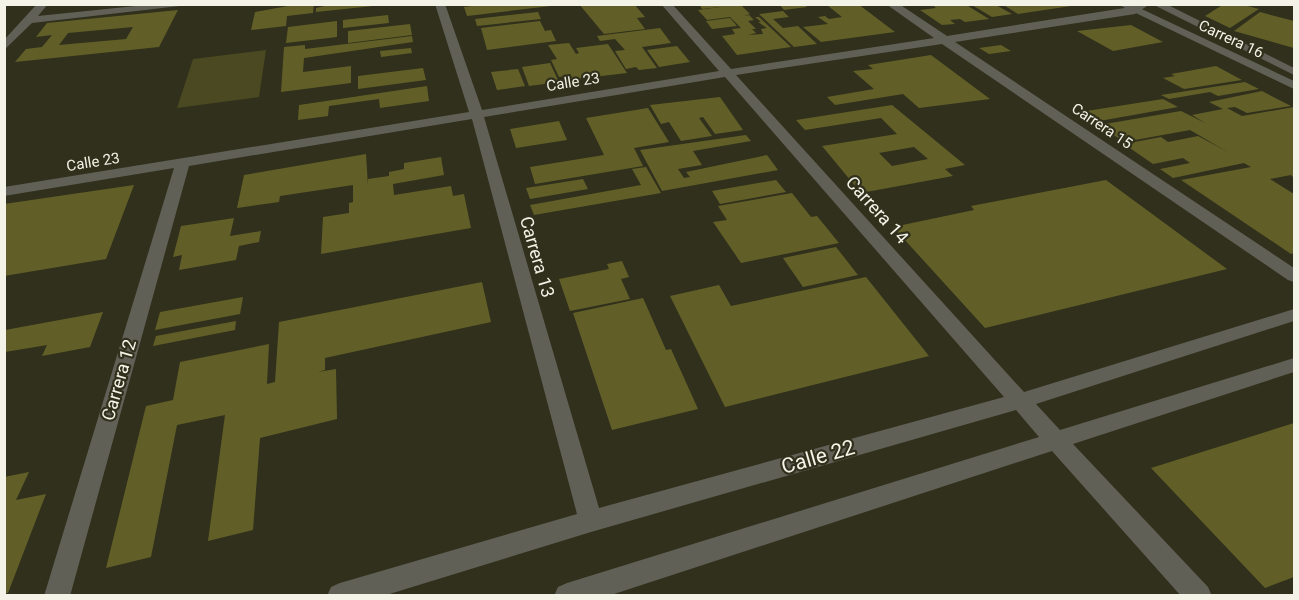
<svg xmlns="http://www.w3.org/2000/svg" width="1299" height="600" font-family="Roboto,sans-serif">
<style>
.green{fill:#4a4922}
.building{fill:#615f27;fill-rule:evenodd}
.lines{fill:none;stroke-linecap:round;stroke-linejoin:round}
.service{fill:#606057;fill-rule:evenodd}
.minor{fill:#606057;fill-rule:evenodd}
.tertiary{fill:#606057;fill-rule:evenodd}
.labels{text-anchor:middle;stroke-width:4.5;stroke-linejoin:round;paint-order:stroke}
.far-street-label{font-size:15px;fill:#f3f3e7;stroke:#30301c}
.street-label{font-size:18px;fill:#f3f3e7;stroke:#30301c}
.near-street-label{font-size:21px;fill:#f3f3e7;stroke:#30301c}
</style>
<rect width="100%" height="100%" fill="#30301c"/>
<!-- green -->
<polygon class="green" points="266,50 259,97 177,108 193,59"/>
<!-- building -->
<g class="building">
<polygon points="299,4 314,4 313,13 287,16 286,26 251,30 255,12"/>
<polygon points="333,4 373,4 373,6 316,12 316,8"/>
<polygon points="488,4 550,4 551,6 467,16 464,7"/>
<polygon points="579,4 634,4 645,17 637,18 645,29 604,34"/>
<polygon points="699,4 740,4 750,14 743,16 749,15 754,20 748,21 756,29 752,29 756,33 748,35 763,34 761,29 767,28 758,22 761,22 755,17 759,17 791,47 737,55 722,36 735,34 732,29 741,28 730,17 707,20 698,10 720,7 702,9"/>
<polygon points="779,4 804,4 807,7 784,10"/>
<polygon points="858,4 895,32 821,42 803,27 828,24 818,17 825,16 829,19 842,17 827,5"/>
<polygon points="931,4 968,6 989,19 965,22 960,19 950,20 955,24 942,25 920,10 936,8"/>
<polygon points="1002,4 1071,4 1071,6 1018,14"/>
<polygon points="1224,4 1240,4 1259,9 1230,28 1205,16"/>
<polygon points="972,5 996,5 1012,14 992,17"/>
<path d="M 178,10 L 159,47 L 15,62 L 26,49 L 42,47 L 52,35 L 36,37 L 47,23 ZM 133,27 L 126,39 L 59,45 L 68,33 Z"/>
<polygon points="783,11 789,17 773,19 783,28 798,26 817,44 794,47 759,14"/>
<polygon points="538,12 541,19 477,26 475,19"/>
<polygon points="1260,12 1294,21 1294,48 1234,31"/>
<polygon points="388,15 389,23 343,28 343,20"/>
<polygon points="730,18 737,26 712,29 706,21"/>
<polygon points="337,21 337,37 286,43 288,27"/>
<polygon points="540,21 545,31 551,30 556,41 487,50 481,28"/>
<polygon points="410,24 412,35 348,43 348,31"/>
<polygon points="1131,25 1163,42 1113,51 1077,31"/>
<polygon points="660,28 671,43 642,47 657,68 639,70 636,67 626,69 615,51 625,50 615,39 600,41 597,36"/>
<polygon points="412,36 413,42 304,58 303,72 351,66 351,83 281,92 284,47 305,45 305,49"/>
<polygon points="569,43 576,54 579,53 576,48 608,44 627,73 568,80 566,76 559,77 551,60 557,59 548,45"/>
<polygon points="1001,45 1011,51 989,54 979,48"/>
<polygon points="677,46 690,62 659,67 647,50"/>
<polygon points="411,48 412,53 381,57 380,51"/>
<polygon points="931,55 990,99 919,108 903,94 835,105 827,97 874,89 853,71 873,69 868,65"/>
<polygon points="550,63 559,82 529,86 522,67"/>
<polygon points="1216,66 1242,80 1184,89 1163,78 1175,76 1171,74"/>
<polygon points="423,68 426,80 358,89 358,76"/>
<polygon points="518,69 525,86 497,90 491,72"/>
<polygon points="1245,82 1259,89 1218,96 1210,92 1169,99 1161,95"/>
<polygon points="427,86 429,101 380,108 379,99 329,106 328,116 298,120 299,105"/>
<polygon points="1262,91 1291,106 1247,113 1235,107 1227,108 1242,116 1294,107 1294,178 1291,175 1270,179 1294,194 1294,253 1291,254 1181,180 1251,167 1244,163 1173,178 1160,169 1190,163 1183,158 1153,164 1124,144 1161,137 1168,142 1198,136 1226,151 1190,130 1124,142 1099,125 1181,111 1205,123 1192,115 1223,109 1209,102"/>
<polygon points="720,97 743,130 715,134 703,117 699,118 712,136 681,141 669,122 661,124 650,105"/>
<polygon points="1163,99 1178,107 1094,122 1080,112"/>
<path d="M 892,105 L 965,165 L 945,169 L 953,176 L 861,193 L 822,146 L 897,134 L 881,118 L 805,130 L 796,120 ZM 914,147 L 928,159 L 892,166 L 879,153 Z"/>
<polygon points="648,108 669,142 634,148 643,166 535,184 530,167 604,155 586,118"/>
<polygon points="559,121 567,140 516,148 510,129"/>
<polygon points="746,135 751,141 693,151 702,165 678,169 684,178 690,177 686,172 767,155 778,170 662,191 640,150"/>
<polygon points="366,154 368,186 368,179 389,176 389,172 404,169 404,163 441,157 444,175 393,184 394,195 451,186 453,196 464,194 471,228 321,254 323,217 349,213 349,203 353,202 353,185 280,196 279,202 237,208 244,175"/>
<polygon points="646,167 661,193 534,215 530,205 641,185 632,169"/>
<polygon points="583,179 588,189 530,199 526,188"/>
<polygon points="776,180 786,192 720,204 712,191"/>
<polygon points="1106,180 1227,269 985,328 893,227 974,210 971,206"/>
<polygon points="134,185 106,259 4,276 4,204"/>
<polygon points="792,193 811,217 817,216 839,243 741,263 713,222 727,220 718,206"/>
<polygon points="234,218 230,236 261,231 259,242 239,246 236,260 179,270 182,255 173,257 181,226"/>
<polygon points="836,247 858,275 803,287 783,258"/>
<polygon points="622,261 629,277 621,279 630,299 570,311 559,279 609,269 607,264"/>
<polygon points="866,277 929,356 725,407 670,296 719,285 731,306"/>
<polygon points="482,282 491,322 325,358 325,370 318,372 336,369 337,419 260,438 253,530 208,541 225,415 177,425 151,557 106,568 146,406 173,400 180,362 269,344 267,384 275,382 279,322"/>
<polygon points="243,297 240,314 155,330 160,312"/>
<polygon points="643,298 666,350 671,349 698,409 612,430 573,313"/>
<polygon points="103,312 90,347 42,356 47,345 5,352 5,330"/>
<polygon points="236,321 235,330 153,346 156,336"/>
<polygon points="1294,423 1294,577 1265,588 1151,468"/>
<polygon points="29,472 16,500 46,494 8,593 4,593 4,477"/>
</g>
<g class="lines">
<!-- service -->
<polygon class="service" points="37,4 48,4 38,16 155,4 197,4 32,23 4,50 4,40"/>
<!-- minor -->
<path class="minor" d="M 435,4 L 445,4 L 482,110 L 719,71 L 661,4 L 672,4 L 731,69 L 934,38 L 886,4 L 899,4 L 947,36 L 1150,4 L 1135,14 L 955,42 L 1294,268 L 1294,282 L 1288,280 L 942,44 L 736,75 L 1024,392 L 1294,309 L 1294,321 L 1036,404 L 1060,430 L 1294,358 L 1294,372 L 1073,444 L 1208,587 L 1212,596 L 1181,596 L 1052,451 L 608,596 L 554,596 L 558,587 L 567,583 L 1039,437 L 1016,410 L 591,532 L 383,596 L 327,596 L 331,587 L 340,583 L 577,514 L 472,119 L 189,166 L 70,596 L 44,596 L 174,168 L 4,196 L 4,187 L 469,112 ZM 725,77 L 1004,397 L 599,508 L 484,117 Z"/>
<!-- tertiary -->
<g class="tertiary">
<polygon points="1117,4 1131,4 1294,81 1294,89"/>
<polygon points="1152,4 1166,4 1294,68 1294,75"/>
</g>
</g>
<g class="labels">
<!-- far-street labels -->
<g class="far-street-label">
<text transform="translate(1231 39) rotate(25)" y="5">Carrera 16</text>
<text transform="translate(573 82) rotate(-9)" y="5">Calle 23</text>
<text transform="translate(1102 126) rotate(34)" y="5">Carrera 15</text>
<text transform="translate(93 162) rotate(-9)" y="5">Calle 23</text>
</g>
<!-- street labels -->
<g class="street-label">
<text transform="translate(877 210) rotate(48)" y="6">Carrera 14</text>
<text transform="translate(537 257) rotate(74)" y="6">Carrera 13</text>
<text transform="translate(119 380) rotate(-74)" y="6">Carrera 12</text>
</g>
<!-- near-street labels -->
<g class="near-street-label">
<text transform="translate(818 457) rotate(-16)" y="7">Calle 22</text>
</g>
</g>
<!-- border -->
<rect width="1299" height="600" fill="none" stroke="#f3f3e7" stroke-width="12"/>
</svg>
